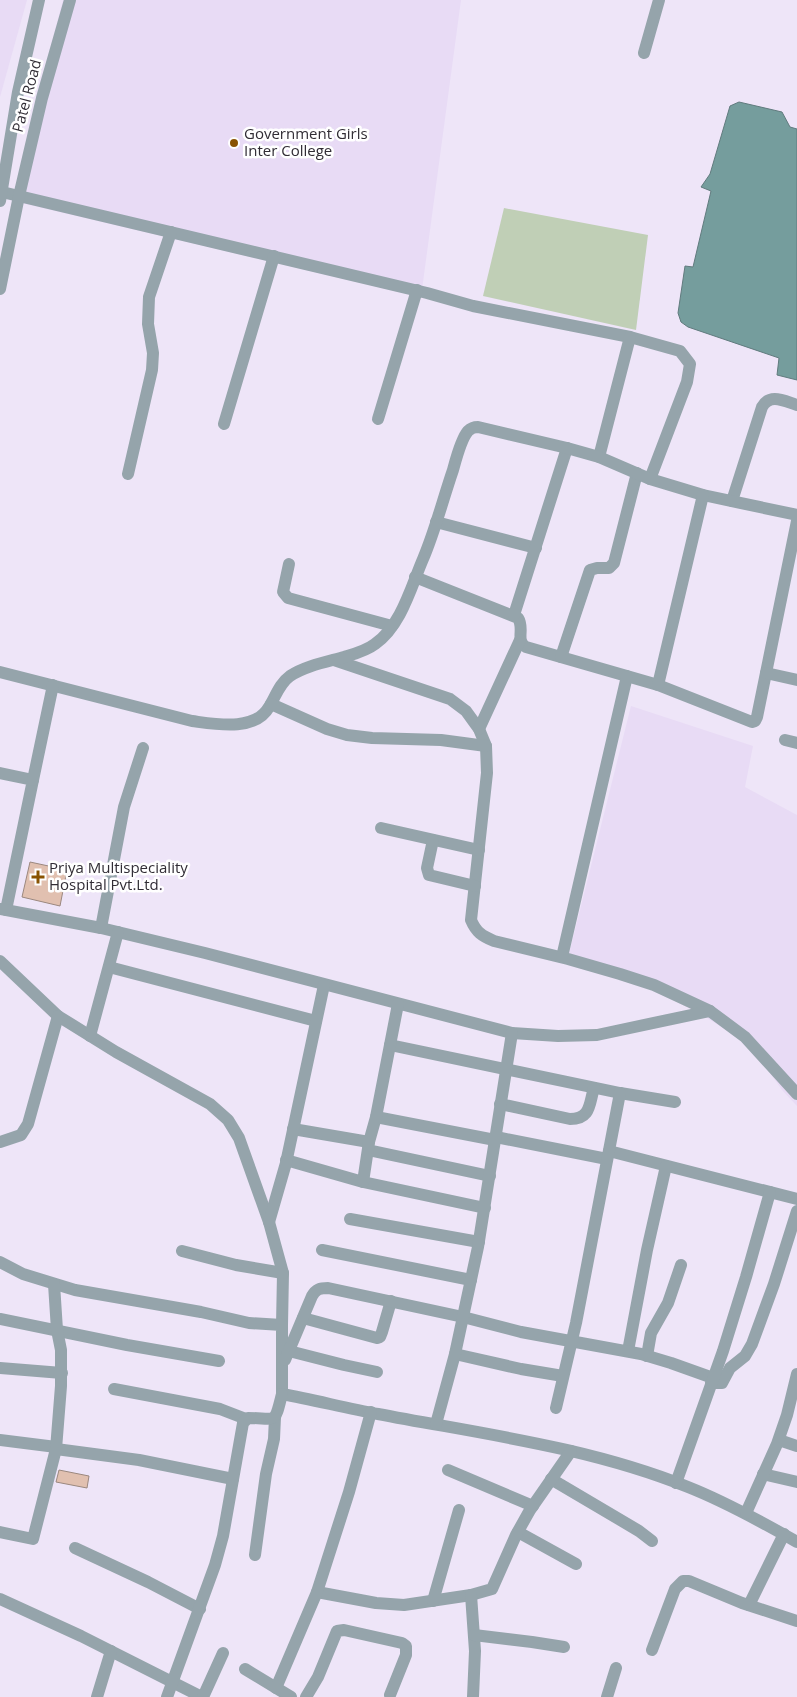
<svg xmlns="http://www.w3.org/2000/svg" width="797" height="1697" font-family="'Open Sans',sans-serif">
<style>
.built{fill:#e8dbf5}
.green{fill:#c0cfb6}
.water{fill:#759d9d;stroke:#617b7e}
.building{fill:#e1c0b0;stroke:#9b887f}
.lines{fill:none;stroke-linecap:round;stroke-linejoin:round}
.minor{stroke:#95a4ab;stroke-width:12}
.poi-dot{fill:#895302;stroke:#fff;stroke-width:2}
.labels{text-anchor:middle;stroke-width:5;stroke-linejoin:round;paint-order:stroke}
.street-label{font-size:15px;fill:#312d35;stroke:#fff}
.poi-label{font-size:15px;fill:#312d35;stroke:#fff;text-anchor:start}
</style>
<rect width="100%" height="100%" fill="#eee5f8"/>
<!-- built -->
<g class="built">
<polygon points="0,0 27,0 0,97"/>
<polygon points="63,0 461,0 421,297 13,201 40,86"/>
<polygon points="631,706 753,746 745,787 797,815 797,1106 782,1090 751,1046 704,1016 633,979 567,962"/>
</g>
<!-- green -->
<polygon class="green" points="504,208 648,235 636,330 483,296"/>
<!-- water -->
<polygon class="water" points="739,102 782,112 790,127 797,129 797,380 777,375 779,358 688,327 681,322 678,313 685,266 693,267 711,191 701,187 710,174 730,106"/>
<!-- building -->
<g class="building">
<polygon points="30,862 67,870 60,906 22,897"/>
<polygon points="59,1470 89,1476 87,1488 56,1482"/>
</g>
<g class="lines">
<!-- minor -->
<g class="minor">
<polyline points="644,53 659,0"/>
<polyline points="2,192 427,293 473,306 630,337 680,351 690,364 687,382 650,479"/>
<polyline points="0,201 18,92 39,0"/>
<polyline points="0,289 19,196 42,98 70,0"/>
<polyline points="378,419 417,290"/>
<polyline points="224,424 274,256"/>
<polyline points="599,457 630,337"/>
<polyline points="128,474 152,370 153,353 148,324 149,297 171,232"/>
<path d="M 732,501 L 762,407 C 770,393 784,401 797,405"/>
<polyline points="436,522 536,548"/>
<polyline points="289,564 283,592 288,598 392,626"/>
<path d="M 415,577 L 518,618 C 525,629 515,640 526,647 L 658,685 L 752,722 L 755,721 L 757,717 L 797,521"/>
<polyline points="514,615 567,448"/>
<polyline points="561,657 590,570 597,568 609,568 614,563 637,473"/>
<path d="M 334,660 L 450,699 L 466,711 L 479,729 L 486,746 L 487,773 L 471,920 C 476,932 482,936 494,941 L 568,959 L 620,974 L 654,985 L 710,1011 L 745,1037 L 797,1094"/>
<path d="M 0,672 L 192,721 C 215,724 255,732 269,707 C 276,696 279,684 290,676 C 305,666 326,662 344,657 C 354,654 366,651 375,644 C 401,626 411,587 423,559 C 435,531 443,499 453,470 C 456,459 461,439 468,431 C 471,428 474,427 478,427 L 567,448 L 599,457 L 650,479 L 703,495 L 797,515"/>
<polyline points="766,673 797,680"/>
<polyline points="658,685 703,495"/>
<polyline points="271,704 327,729 347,735 372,738 441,740 486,746"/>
<polyline points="479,729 520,640"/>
<polyline points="785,740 797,743"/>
<polyline points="0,773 33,780 6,910"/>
<polyline points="33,780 53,685"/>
<polyline points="381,828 479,850"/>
<polyline points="433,840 427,868 429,875 475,886"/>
<polyline points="0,909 101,928 205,953 512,1033 558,1036 597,1035 710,1011"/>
<polyline points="101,928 124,807 143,748"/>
<polyline points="562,957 627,676"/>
<polyline points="0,961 58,1016 116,1052 210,1104 228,1120 239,1138 269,1222 283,1273 282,1325"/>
<polyline points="109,967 316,1021"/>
<polyline points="90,1036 118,932"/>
<polyline points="390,1045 620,1093 675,1102"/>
<path d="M 500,1104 L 570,1119 C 591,1119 589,1104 594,1088"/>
<polyline points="376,1117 495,1140"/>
<polyline points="293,1129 369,1142"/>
<polyline points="496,1137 607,1159"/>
<polyline points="0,1142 21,1135 28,1124 58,1016"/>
<polyline points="368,1150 490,1176"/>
<polyline points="609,1151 797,1199"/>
<polyline points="286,1160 363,1182 485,1208"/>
<polyline points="363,1182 369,1142 376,1117 398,1004"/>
<polyline points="350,1219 479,1242"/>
<polyline points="269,1222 286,1163 324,985"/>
<polyline points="322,1250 471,1280"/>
<polyline points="182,1251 236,1265 283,1273"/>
<path d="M 0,1262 L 23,1274 L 75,1290 L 201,1312 L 249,1323 L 282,1325 L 282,1394 C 314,1400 346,1408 378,1414 C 482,1434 589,1447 688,1487 C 726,1502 762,1522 797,1542"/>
<polyline points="303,1318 377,1338 380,1337 382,1332 391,1301"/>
<polyline points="0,1319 127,1345 219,1361"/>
<polyline points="289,1351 344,1365 377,1372"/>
<polyline points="628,1351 647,1250 666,1166"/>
<polyline points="455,1354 521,1369 563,1376"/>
<polyline points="647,1356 651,1333 668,1303 681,1265"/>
<path d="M 285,1360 L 312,1296 C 316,1289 320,1288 328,1288 L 463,1317 L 521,1332 L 641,1354 L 671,1363 L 713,1378"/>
<polyline points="0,1368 62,1373"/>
<polyline points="711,1383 722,1383 730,1368 745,1356 752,1344 774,1284 797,1211"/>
<polyline points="114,1389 220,1409 246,1419"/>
<polyline points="556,1408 576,1323 620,1093"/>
<polyline points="436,1424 455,1354 478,1247 512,1033"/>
<polyline points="0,1440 56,1447"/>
<polyline points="779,1440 797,1446"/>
<polyline points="56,1449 139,1460 233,1479"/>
<polyline points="448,1470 533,1506"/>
<polyline points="763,1474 797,1482"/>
<polyline points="551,1479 639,1531 652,1541"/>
<polyline points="676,1483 723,1351 746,1277 770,1192"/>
<polyline points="746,1513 777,1444 787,1415 797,1374"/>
<polyline points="0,1532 33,1539 56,1449 61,1386 61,1350 57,1330 54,1284"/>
<polyline points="518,1532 576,1564"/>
<polyline points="75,1548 148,1582 200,1609"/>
<polyline points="255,1555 266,1474 274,1439 275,1417"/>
<polyline points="317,1592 376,1603 404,1605 471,1595 492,1589 516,1535 530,1510 571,1451"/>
<polyline points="471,1595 475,1651 473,1697"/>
<polyline points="0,1599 81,1636 202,1697"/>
<polyline points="433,1601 459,1510"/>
<polyline points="749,1605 784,1534"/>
<polyline points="474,1635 532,1642 564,1647"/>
<polyline points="652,1650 675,1589 683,1581 689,1581 742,1603 797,1621"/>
<polyline points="245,1669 291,1697"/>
<polyline points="276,1688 317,1592 349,1492 371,1412"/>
<polyline points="97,1697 111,1651"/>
<path d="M 167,1697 L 215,1565 L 223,1536 L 243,1423 L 248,1418 C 278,1418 274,1425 282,1394"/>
<polyline points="203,1697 223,1653"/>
<polyline points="306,1697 318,1677 337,1631 344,1630 402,1643 406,1646 406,1655 390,1695"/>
<polyline points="607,1697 616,1668"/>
</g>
</g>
<!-- markers -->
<g class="poi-dot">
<circle cx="234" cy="143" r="5"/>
<path d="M35.5 869.5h5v5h5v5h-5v5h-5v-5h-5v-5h5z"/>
</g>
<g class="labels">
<!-- street labels -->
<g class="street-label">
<text transform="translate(27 96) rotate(-75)" y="5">Patel Road</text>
</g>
<!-- poi labels -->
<g class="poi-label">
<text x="244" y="139">Government Girls<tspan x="244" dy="17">Inter College</tspan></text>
<text x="49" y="873">Priya Multispeciality<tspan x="49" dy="17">Hospital Pvt.Ltd.</tspan></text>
</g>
</g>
</svg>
